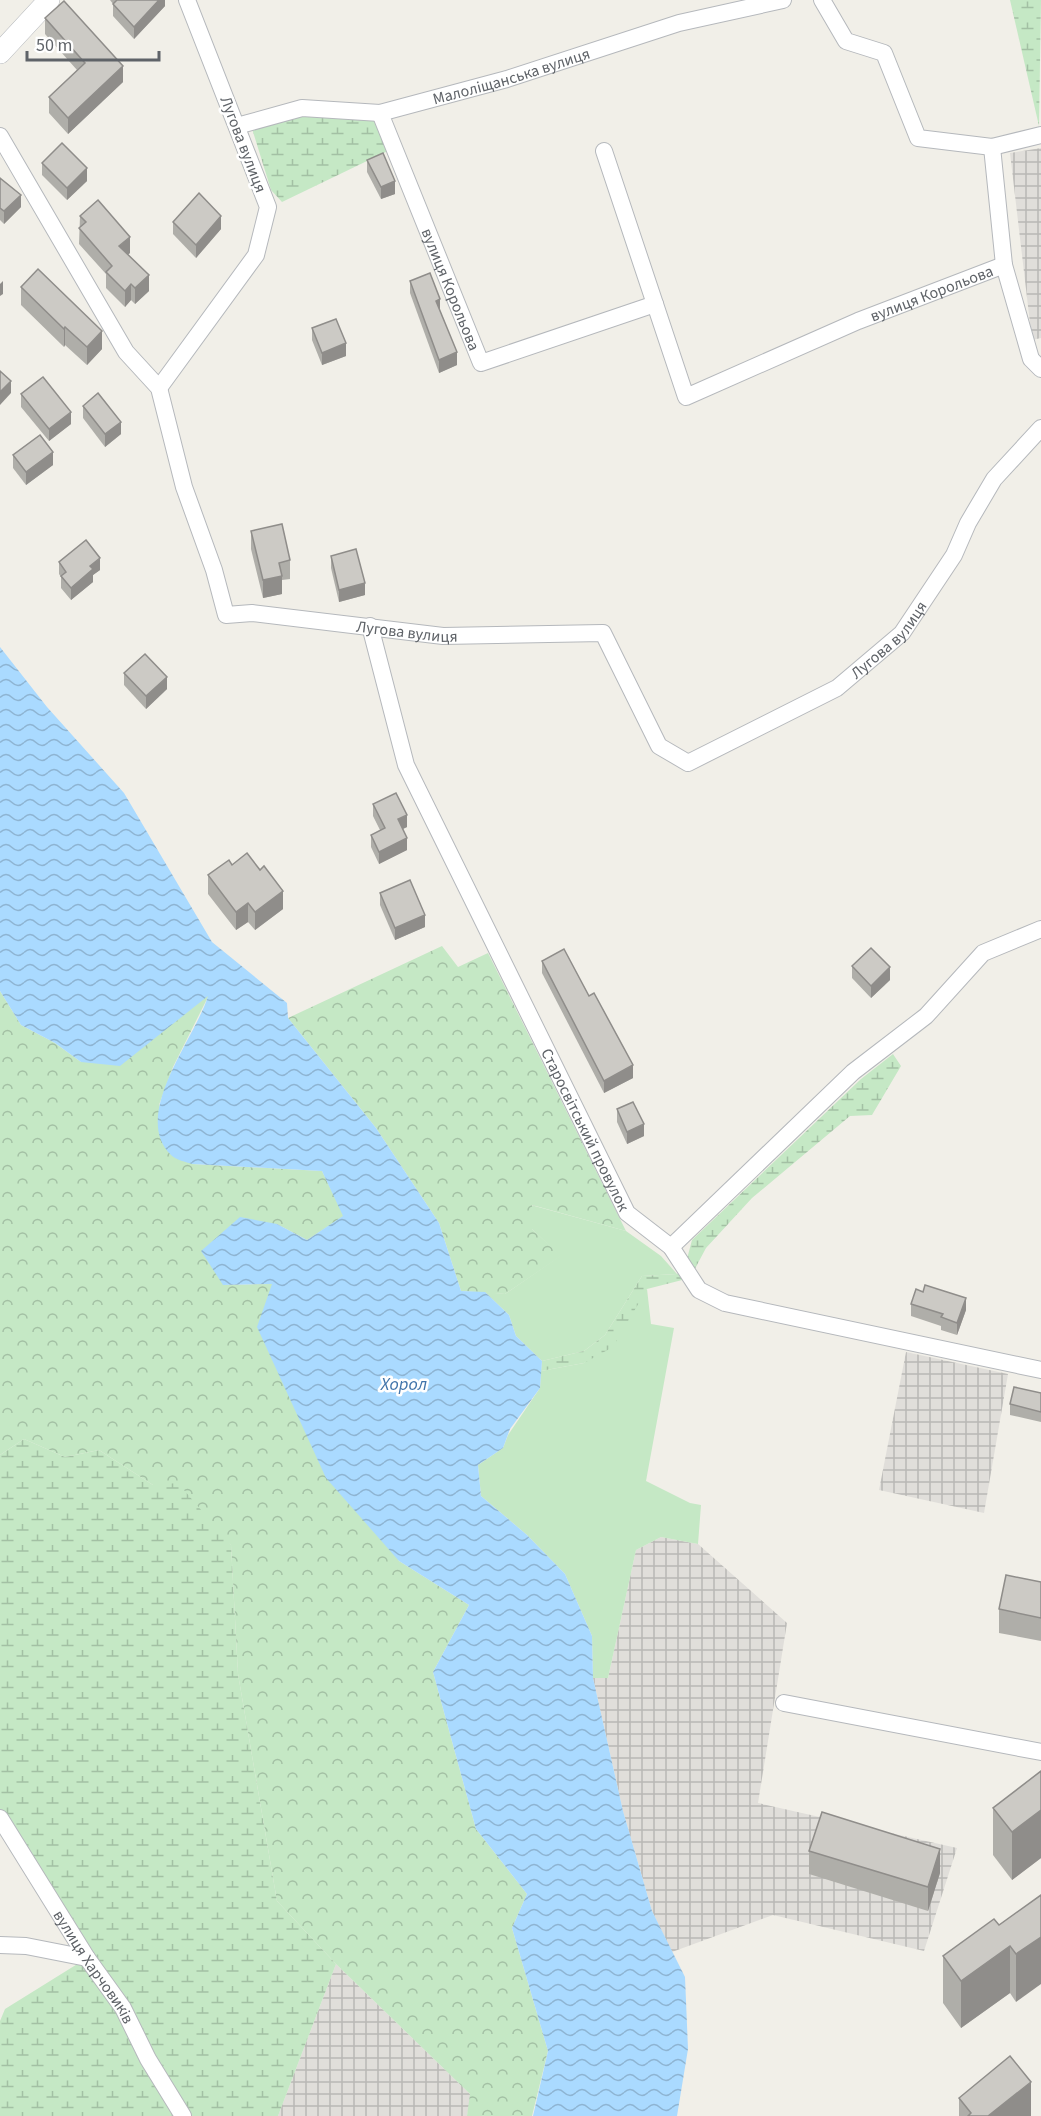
<svg xmlns="http://www.w3.org/2000/svg" width="1041" height="2116" font-family="'Source Sans 3',sans-serif">
<style>
.industrial{fill:url(#industrial-grid)}
.grass{fill:#c5e8c5}
.forest{fill:url(#forest-crowns)}
.wetland{fill:url(#wetland-marsh)}
.water{fill:url(#water-waves)}
.lines{fill:none;stroke-linecap:round;stroke-linejoin:round}
.minor-casing{stroke:#b5b8bc;stroke-width:18}
.tertiary-casing{stroke:#b5b8bc;stroke-width:22}
.minor{stroke:#fff;stroke-width:16}
.tertiary{stroke:#fff;stroke-width:21}
.wall{fill:#afaea9}
.shaded-wall{fill:#8f8d8a}
.building{fill:#cccac5;stroke:#8f8d8a;stroke-width:1.5}
.labels{text-anchor:middle;stroke-width:5;stroke-linejoin:round;paint-order:stroke}
.street-label{font-size:16px;fill:#5f6368;stroke:#fff}
.water-label{font-size:18px;font-style:italic;fill:#4174aa;stroke:#fff}
</style>
<defs>
<pattern id="industrial-grid" width="8" height="8" patternUnits="userSpaceOnUse" patternTransform="scale(1.5)"><rect width="8" height="8" fill="#e0deda"/><path d="M0 4h8M4 0v8" fill="none" stroke="#b9b8b5"/></pattern>
<pattern id="forest-crowns" width="20" height="18" patternUnits="userSpaceOnUse" patternTransform="scale(1.5)"><rect width="20" height="18" fill="#c5e8c5"/><path d="M2 6a3 3 0 1 1 6 0M12 15a3 3 0 1 1 6 0" fill="none" stroke="#a3c0a4"/></pattern>
<pattern id="wetland-marsh" width="20" height="14" patternUnits="userSpaceOnUse" patternTransform="scale(1.5)"><rect width="20" height="14" fill="#c5e8c5"/><path d="M1 5h8M5 5V1M11 12h8M15 12V8" fill="none" stroke="#a3c0a4"/></pattern>
<pattern id="water-waves" width="16" height="10" patternUnits="userSpaceOnUse" patternTransform="scale(1.5)"><rect width="16" height="10" fill="#aadaff"/><path d="M0 5q4-4 8 0t8 0" fill="none" stroke="#8eb4d2"/></pattern>
</defs>
<rect width="100%" height="100%" fill="#f1efe8"/>
<!-- industrial -->
<g class="industrial">
<polygon points="1041,148 1041,338 1032,340 1010,153"/>
<polygon points="906,1352 1008,1374 984,1513 879,1490"/>
<polygon points="661,1537 698,1544 787,1623 758,1803 957,1848 924,1951 773,1915 672,1952 652,1911 623,1811 593,1678 608,1678 636,1550"/>
<polygon points="336,1964 471,2095 467,2116 278,2116"/>
</g>
<!-- grass -->
<g class="grass">
<polygon points="531,1205 626,1231 661,1256 677,1274 642,1276 605,1335 584,1351 542,1361 516,1336 509,1315 485,1292 505,1294 560,1256 532,1229"/>
<polygon points="647,1289 651,1324 674,1328 646,1481 690,1503 701,1505 698,1544 661,1537 636,1550 608,1678 593,1678 592,1636 565,1574 527,1535 481,1496 478,1465 503,1448 508,1435 540,1388 541,1371 584,1363"/>
</g>
<!-- forest -->
<g class="forest">
<polygon points="442,946 458,967 488,953 626,1231 532,1205 532,1229 561,1256 505,1294 461,1291 439,1223 376,1128 288,1018"/>
<polygon points="0,991 21,1025 55,1043 81,1062 209,995 173,1067 159,1105 192,1164 322,1171 344,1216 307,1240 277,1224 223,1285 272,1284 399,1561 469,1605 433,1672 476,1829 527,1894 512,1928 548,2051 532,2116 467,2116 470,2094 336,1964 277,1901 238,1674 231,1545 153,1485 99,1450 65,1457 24,1439 0,1455"/>
</g>
<!-- wetland -->
<g class="wetland">
<polygon points="1010,0 1041,0 1039,126"/>
<polygon points="302,108 380,113 394,148 282,202 271,190 250,122"/>
<polygon points="893,1054 901,1066 872,1115 850,1116 752,1198 706,1248 690,1278 647,1289 613,1347 584,1363 541,1371 542,1361 584,1351 605,1335 642,1276 677,1274 684,1270 692,1240 861,1079"/>
<polygon points="24,1439 65,1457 99,1450 153,1485 178,1483 231,1545 238,1674 277,1901 336,1964 278,2116 0,2116 0,2021 5,2009 87,1958 0,1818 0,1455"/>
</g>
<!-- water -->
<path class="water" d="M 0,647 L 47,707 L 124,793 L 212,942 L 287,1003 L 288,1018 L 376,1128 L 439,1223 L 461,1291 L 485,1292 L 509,1315 L 516,1336 L 542,1361 L 540,1388 L 510,1429 L 503,1448 L 478,1465 L 481,1496 L 527,1535 L 565,1574 L 592,1636 L 593,1678 L 623,1811 L 652,1911 L 685,1977 L 688,2049 L 677,2116 L 533,2116 L 548,2051 L 512,1928 L 527,1894 L 476,1829 L 433,1672 L 469,1605 L 399,1561 L 326,1478 L 257,1327 L 272,1284 L 223,1285 L 201,1251 L 240,1217 L 277,1224 L 307,1240 L 343,1216 L 322,1171 L 192,1164 C 186,1162 176,1160 171,1155 C 130,1115 196,1037 208,996 L 120,1066 L 81,1062 L 55,1043 L 21,1025 L 0,991 Z"/>
<g class="lines">
<defs>
<g id="minor">
<polyline points="822,0 846,41 884,53 918,138 992,147 1041,135"/>
<path id="s1" d="M 380,113 L 481,363 L 655,304"/>
<path id="s2" d="M 237,126 L 302,108 L 380,113 L 507,79 L 679,23 L 783,0"/>
<path id="s3" d="M 0,136 L 126,352 L 159,388 L 184,487 L 214,570 L 226,615 L 252,613 L 443,636 L 603,633 L 659,746 L 688,763 L 837,688 L 902,633 L 954,555 L 968,523 L 994,479 L 1041,428"/>
<polyline points="992,147 1004,265 1031,359 1041,369"/>
<path id="s4" d="M 604,151 L 686,397 L 858,321 L 1004,265"/>
<polyline points="159,388 256,255 268,207 187,0"/>
<path id="s5" d="M 370,626 L 406,765 L 627,1213 L 671,1247 L 699,1290 L 725,1303 L 1041,1370"/>
<polyline points="671,1247 853,1072 926,1016 983,953 1041,929"/>
<polyline points="784,1703 1041,1752"/>
<path id="s6" d="M 0,1818 L 87,1958 L 123,2008 L 148,2059 L 183,2116"/>
<polyline points="0,1945 26,1946 87,1958"/>
</g>
<polyline id="tertiary" points="0,53 49,0"/>
</defs>
<!-- minor casing -->
<use href="#minor" class="minor-casing"/>
<!-- tertiary casing -->
<use href="#tertiary" class="tertiary-casing"/>
<!-- minor -->
<use href="#minor" class="minor"/>
<!-- tertiary -->
<use href="#tertiary" class="tertiary"/>
</g>
<!-- wall -->
<g class="wall">
<polygon points="110,0 165,0 165,6 134,39 113,16 113,4"/>
<polygon points="45,18 123,82 68,134 49,113 49,97 77,70 45,34"/>
<polygon points="367,160 395,194 381,199 367,172"/>
<polygon points="42,163 87,181 67,200 42,175"/>
<polygon points="0,178 21,207 4,224 0,220"/>
<polygon points="80,216 130,253 128,254 149,291 135,304 131,300 125,307 106,288 106,274 79,244"/>
<polygon points="173,222 221,229 196,258 173,234"/>
<polygon points="410,281 440,311 457,365 439,373 410,293"/>
<polygon points="21,287 102,349 87,365 65,345 64,347 21,305"/>
<polygon points="312,328 346,356 322,365 312,340"/>
<polygon points="21,394 71,424 49,441 21,407"/>
<polygon points="83,406 121,434 105,447 83,418"/>
<polygon points="13,455 53,465 26,485 13,468"/>
<polygon points="251,531 290,560 290,579 282,580 282,594 263,598 251,549"/>
<polygon points="331,556 365,595 339,602 331,568"/>
<polygon points="59,562 100,570 93,575 93,582 71,600 61,588 61,577 59,574"/>
<polygon points="124,673 167,689 146,709 124,685"/>
<polygon points="373,804 407,827 403,829 407,850 379,864 371,847 371,835 380,830 373,816"/>
<polygon points="232,865 283,909 255,930 248,922 236,930 208,894 208,875"/>
<polygon points="380,893 425,927 395,940 380,905"/>
<polygon points="542,961 589,996 633,1078 604,1093 542,973"/>
<polygon points="852,966 890,980 871,998 852,978"/>
<polygon points="617,1109 644,1136 627,1144 617,1122"/>
<polygon points="911,1304 966,1310 957,1335 941,1330 941,1326 911,1316"/>
<polygon points="1041,1393 1041,1422 1010,1415 1010,1404"/>
<polygon points="1041,1582 1041,1641 999,1633 999,1609"/>
<polygon points="1041,1771 1041,1858 1012,1880 993,1855 993,1808"/>
<polygon points="809,1851 940,1873 928,1911 809,1874"/>
<polygon points="1041,1895 1016,2002 1010,1993 961,2028 943,2003 943,1956 999,1925"/>
<polygon points="959,2098 1031,2116 959,2116"/>
</g>
<!-- shaded-wall -->
<g class="shaded-wall">
<polygon points="159,0 165,0 165,6 134,39 134,27"/>
<polygon points="123,66 123,82 68,134 68,118"/>
<polygon points="87,168 87,181 67,200 67,188"/>
<polygon points="395,181 395,194 381,199 381,187"/>
<polygon points="21,195 21,207 4,224 4,211"/>
<polygon points="221,216 221,229 196,258 196,245"/>
<polygon points="130,237 130,253 119,262 119,246"/>
<polygon points="149,275 149,291 135,304 135,288"/>
<polygon points="3,281 3,294 0,296 0,284"/>
<polygon points="131,284 131,300 125,307 125,291"/>
<polygon points="440,299 440,312 436,301"/>
<polygon points="65,327 65,345 64,347 64,329"/>
<polygon points="102,331 102,349 87,365 87,347"/>
<polygon points="346,343 346,356 322,365 322,353"/>
<polygon points="457,352 457,365 439,373 439,360"/>
<polygon points="11,381 11,393 0,405 0,392"/>
<polygon points="71,412 71,424 49,441 49,429"/>
<polygon points="121,422 121,434 105,447 105,434"/>
<polygon points="53,452 53,465 26,485 26,472"/>
<polygon points="100,558 100,570 93,575 93,582 71,600 71,588 90,566"/>
<polygon points="282,576 282,594 263,598 263,580"/>
<polygon points="365,583 365,595 339,602 339,590"/>
<polygon points="167,677 167,689 146,709 146,696"/>
<polygon points="407,815 407,827 398,831 398,819"/>
<polygon points="407,838 407,850 379,864 379,852"/>
<polygon points="283,891 283,909 255,930 255,912"/>
<polygon points="248,903 248,922 236,930 236,912"/>
<polygon points="425,915 425,927 395,940 395,928"/>
<polygon points="890,967 890,980 871,998 871,986"/>
<polygon points="633,1065 633,1078 604,1093 604,1081"/>
<polygon points="644,1124 644,1136 627,1144 627,1132"/>
<polygon points="966,1298 966,1310 957,1335 957,1323"/>
<polygon points="1041,1810 1041,1858 1012,1880 1012,1832"/>
<polygon points="940,1849 940,1873 928,1911 928,1887"/>
<polygon points="1041,1937 1041,1984 1016,2002 1016,1954"/>
<polygon points="1010,1946 1010,1993 961,2028 961,1981"/>
<polygon points="1031,2082 1031,2116 988,2116"/>
</g>
<!-- building -->
<g class="building">
<polygon points="117,0 159,0 134,27 113,4"/>
<polygon points="64,1 123,66 68,118 49,97 85,63 45,18"/>
<polygon points="62,143 87,168 67,188 42,163"/>
<polygon points="383,153 395,181 381,187 367,160"/>
<polygon points="0,178 21,195 4,211 0,208"/>
<polygon points="199,193 221,216 196,245 173,222"/>
<polygon points="98,200 130,237 119,246 149,275 135,288 131,284 125,291 106,272 112,266 79,228 86,222 80,216"/>
<polygon points="38,269 102,331 87,347 65,327 64,329 21,287"/>
<polygon points="430,273 440,299 436,301 457,352 439,360 410,281"/>
<polygon points="336,319 346,343 322,353 312,328"/>
<polygon points="0,371 11,381 0,392"/>
<polygon points="43,377 71,412 49,429 21,394"/>
<polygon points="98,393 121,422 105,434 83,406"/>
<polygon points="40,435 53,452 26,472 13,455"/>
<polygon points="282,524 290,560 279,563 282,576 263,580 251,531"/>
<polygon points="86,540 100,558 90,566 93,569 71,588 61,576 66,572 59,562"/>
<polygon points="356,549 365,583 339,590 331,556"/>
<polygon points="145,654 167,677 146,696 124,673"/>
<polygon points="396,793 407,815 398,819 407,838 379,852 371,835 385,828 373,804"/>
<polygon points="247,853 260,870 264,866 283,891 255,912 248,903 236,912 208,875 229,860 232,865"/>
<polygon points="410,880 425,915 395,928 380,893"/>
<polygon points="871,948 890,967 871,986 852,966"/>
<polygon points="564,949 589,996 594,993 633,1065 604,1081 542,961"/>
<polygon points="633,1102 644,1124 627,1132 617,1109"/>
<polygon points="925,1285 966,1298 957,1323 941,1317 943,1314 911,1304 916,1289 923,1292"/>
<polygon points="1014,1387 1041,1393 1041,1412 1010,1404"/>
<polygon points="1006,1575 1041,1582 1041,1618 999,1609"/>
<polygon points="1041,1771 1041,1810 1012,1832 993,1808"/>
<polygon points="822,1812 940,1849 928,1887 809,1851"/>
<polygon points="1041,1895 1041,1937 1016,1954 1010,1946 961,1981 943,1956 994,1919 999,1925"/>
<polygon points="1010,2056 1031,2082 988,2116 968,2116 971,2113 959,2098"/>
</g>
<g class="labels">
<!-- street labels -->
<g class="street-label">
<text dy="6" stroke="none"><textPath href="#s2" startOffset="282">Малоліщанська вулиця</textPath></text>
<text transform="translate(244 144) rotate(69)" y="6">Лугова вулиця</text>
<text dy="6" stroke="none"><textPath href="#s1" startOffset="190">вулиця Корольова</textPath></text>
<text dy="6" stroke="none"><textPath href="#s4" startOffset="526">вулиця Корольова</textPath></text>
<text dy="6" stroke="none"><textPath href="#s3" startOffset="718">Лугова вулиця</textPath></text>
<text dy="6" stroke="none"><textPath href="#s3" startOffset="1312">Лугова вулиця</textPath></text>
<text dy="6" stroke="none"><textPath href="#s5" startOffset="550">Старосвітський провулок</textPath></text>
<text dy="6" stroke="none"><textPath href="#s6" startOffset="176">вулиця Харчовиків</textPath></text>
</g>
<!-- water labels -->
<g class="water-label">
<text x="404" y="1390">Хорол</text>
</g>
</g>
<!-- scale -->
<path d="M27 51v9h132v-9" fill="none" stroke="#5f6368" stroke-width="3"/>
<text x="36" y="51" font-size="18" fill="#5f6368" stroke="#ffffff" stroke-width="4.5" paint-order="stroke">50 m</text>
</svg>
